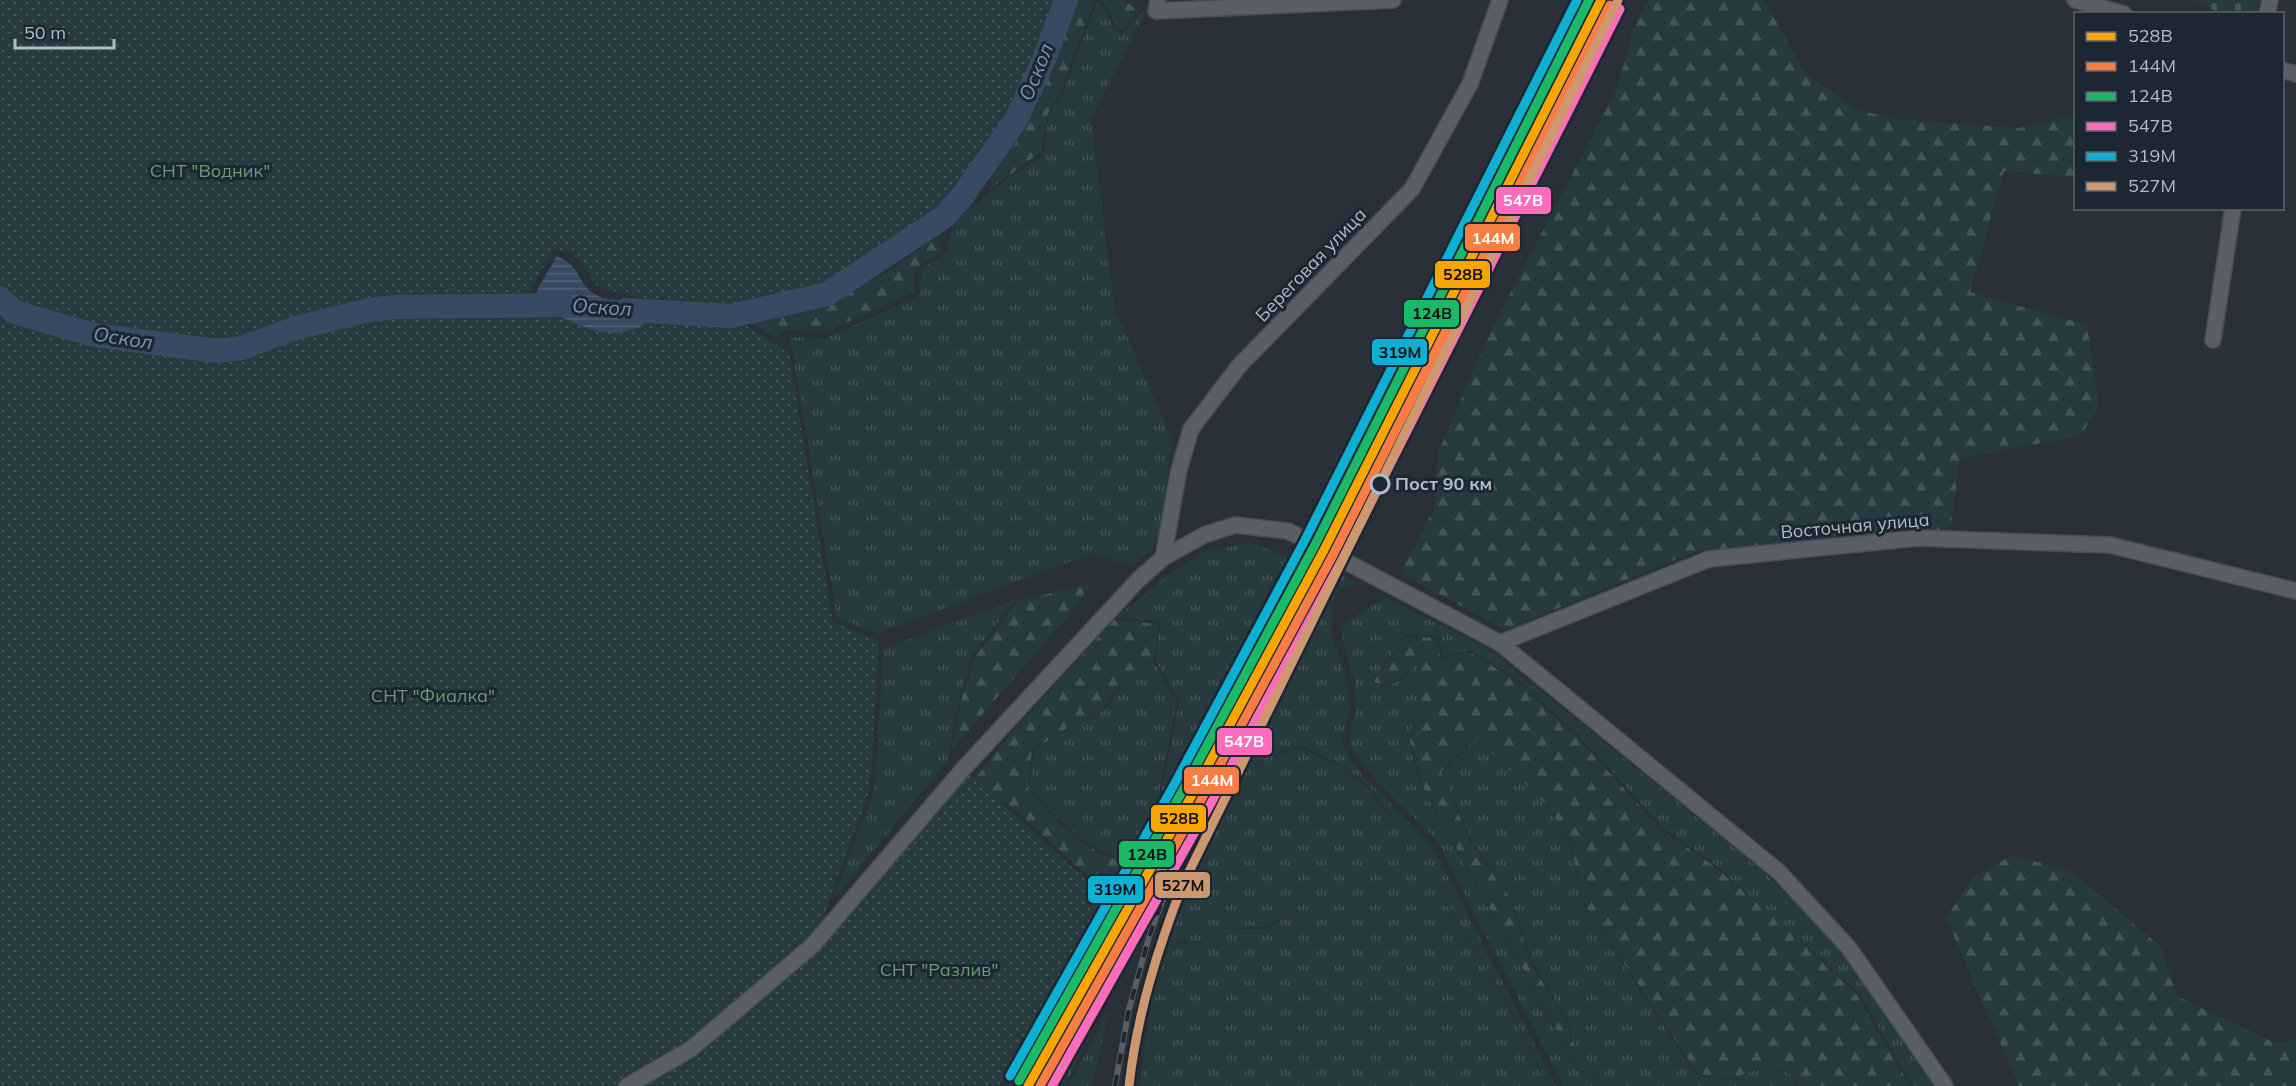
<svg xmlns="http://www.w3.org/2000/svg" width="2296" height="1086" font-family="Mulish,sans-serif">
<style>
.grass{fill:url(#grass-tufts);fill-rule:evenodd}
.forest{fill:url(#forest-firs)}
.cemetery{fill:url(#cemetery-stones)}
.park{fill:url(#park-dots)}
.water{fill:url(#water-rules)}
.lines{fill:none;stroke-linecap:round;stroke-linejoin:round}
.river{stroke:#384963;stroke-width:24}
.minor-casing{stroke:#484c53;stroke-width:18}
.minor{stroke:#5a5e66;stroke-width:15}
.rail-casing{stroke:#595d64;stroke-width:6}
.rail{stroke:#1d2633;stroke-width:4;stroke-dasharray:11;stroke-linecap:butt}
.rail-1-casing{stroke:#1d2633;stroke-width:14}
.rail-2-casing{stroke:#1d2633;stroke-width:14}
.rail-3-casing{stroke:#1d2633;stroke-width:14}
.rail-4-casing{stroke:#1d2633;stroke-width:14}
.rail-5-casing{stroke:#1d2633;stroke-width:14}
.rail-6-casing{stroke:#1d2633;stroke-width:14}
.rail-1{stroke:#f7a600;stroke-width:9}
.rail-2{stroke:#f77d43;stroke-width:9}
.rail-3{stroke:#1ab867;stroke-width:9}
.rail-4{stroke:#fb6dba;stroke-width:9}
.rail-5{stroke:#0dafd3;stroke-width:9}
.rail-6{stroke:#cd976f;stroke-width:9}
.stop-dot{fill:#1d2633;stroke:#b4bcc9;stroke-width:3}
.labels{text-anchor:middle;stroke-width:6;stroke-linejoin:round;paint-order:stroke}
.park-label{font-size:18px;fill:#6b9a76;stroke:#1d2633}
.street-label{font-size:18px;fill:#b4bcc9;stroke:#1d2633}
.stop-label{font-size:18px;font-weight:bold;fill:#b4bcc9;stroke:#1d2633;text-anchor:start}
.water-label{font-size:20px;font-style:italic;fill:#7c92b1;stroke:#1d2633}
.line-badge{stroke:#1d2633;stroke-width:2}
.badge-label{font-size:16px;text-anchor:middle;font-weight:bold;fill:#fff}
.pale-badge-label{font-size:16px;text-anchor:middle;font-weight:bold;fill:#111}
</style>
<defs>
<pattern id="grass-tufts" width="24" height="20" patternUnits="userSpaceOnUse" patternTransform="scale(1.5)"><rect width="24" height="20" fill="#273a3e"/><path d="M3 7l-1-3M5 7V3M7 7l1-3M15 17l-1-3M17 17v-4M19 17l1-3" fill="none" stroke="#445559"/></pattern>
<pattern id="forest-firs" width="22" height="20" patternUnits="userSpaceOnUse" patternTransform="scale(1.5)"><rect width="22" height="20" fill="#273a3e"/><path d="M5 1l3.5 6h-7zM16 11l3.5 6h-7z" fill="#445559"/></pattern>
<pattern id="cemetery-stones" width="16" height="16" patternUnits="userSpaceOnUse" patternTransform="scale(1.5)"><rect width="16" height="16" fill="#273a3e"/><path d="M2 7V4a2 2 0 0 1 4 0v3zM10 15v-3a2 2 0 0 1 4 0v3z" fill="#445559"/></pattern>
<pattern id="park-dots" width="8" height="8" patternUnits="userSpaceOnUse" patternTransform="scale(1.5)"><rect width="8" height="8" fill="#273a3e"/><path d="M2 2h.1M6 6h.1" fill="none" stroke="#445559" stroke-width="1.8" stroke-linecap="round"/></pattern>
<pattern id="water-rules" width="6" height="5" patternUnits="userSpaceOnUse" patternTransform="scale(1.5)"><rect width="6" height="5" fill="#384963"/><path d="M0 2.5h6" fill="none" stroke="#526178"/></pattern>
</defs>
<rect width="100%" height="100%" fill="#2a3038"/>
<!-- grass -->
<g class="grass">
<polygon points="1098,0 1121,36 1151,1 1091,119 1114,307 1172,439 1162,525 1152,551 1131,565 1091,554 878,633 837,618 790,337 827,338 919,296 922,268 947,253 953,223 1011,176 1043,156 1049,115 1062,94"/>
<polygon points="1252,543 1304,564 1231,704 1157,815 1179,702 1155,659 1161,622 1117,617 1167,576 1204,552"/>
<path d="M 1337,573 L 1358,584 L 1339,589 L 1332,606 L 1331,632 L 1347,683 L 1350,709 L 1341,743 L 1350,761 L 1363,776 L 1431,844 L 1556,1086 L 1548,1086 L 1505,997 L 1450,907 L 1438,897 L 1449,908 L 1504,998 L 1547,1086 L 1504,1086 L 1478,1069 L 1502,1086 L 1140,1086 L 1151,1003 L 1173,920 L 1220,809 ZM 1301,746 L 1345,767 L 1370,787 L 1424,863 L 1369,789 L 1344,768 L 1301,748 L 1262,759 L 1223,826 L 1261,758 ZM 1295,913 L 1291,940 L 1294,914 L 1262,929 L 1224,929 L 1199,943 L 1178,943 L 1179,941 L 1199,942 L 1224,928 L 1262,927 Z"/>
<polygon points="1384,598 1486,647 1764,872 1839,949 1877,995 1935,1086 1912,1086 1859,993 1712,862 1664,829 1578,734 1514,677 1471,650 1443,657 1438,637 1406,634 1371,682 1387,687 1405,677 1423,658 1417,711 1408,741 1422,787 1577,1070 1601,1079 1572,1039 1568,1021 1532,961 1511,898 1473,843 1442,773 1475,738 1546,804 1570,845 1581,900 1696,1075 1734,1080 1764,1066 1792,1074 1797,1086 1564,1086 1436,839 1375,780 1356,755 1349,741 1356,708 1355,684 1340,626"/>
<polygon points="1016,599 973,654 959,700 947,762 833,899 875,788 883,649"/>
<path d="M 1153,661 L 1177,702 L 1154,819 L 1131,863 C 1083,847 1063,825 1029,789 L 1034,751 L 1062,732 L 1099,714 L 1110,703 L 1127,673 Z"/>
<polygon points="1114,978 1066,1086 1049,1086 1056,1075"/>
<polygon points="1109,1009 1092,1086 1070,1086 1071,1081"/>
</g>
<!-- forest -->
<g class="forest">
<path d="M 1074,0 L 1095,0 L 1060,93 L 1048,113 L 1041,152 L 993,187 L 987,173 C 1035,138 1056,54 1074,0 Z"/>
<polygon points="1102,0 1122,0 1139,10 1121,31"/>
<polygon points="1648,0 1764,0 1805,73 1855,109 1896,119 2019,128 2075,116 2076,167 2073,177 2004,171 1970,292 2087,325 2099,407 2080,436 1960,458 1950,533 1696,551 1505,630 1401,573 1434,509 1438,453 1489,334 1612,98 1620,79 1633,30"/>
<path d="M 936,235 L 942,251 L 915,269 L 913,292 L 828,331 L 784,330 L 776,338 L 746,319 C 793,310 856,293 897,266 C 911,257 923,245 936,235 Z"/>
<polygon points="1091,584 1069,615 952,749 961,701 975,657 1017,601"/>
<polygon points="1114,620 1159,624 1154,659 1127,673 1108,702 1098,713 1062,731 1032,751 1028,790 1062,826 1100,854 1130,864 1109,895 1005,801 975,810 957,801 1013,731"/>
<polygon points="1406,636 1436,638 1441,659 1469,652 1514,679 1575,735 1662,830 1711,864 1773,916 1856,994 1910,1086 1799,1086 1793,1073 1763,1065 1734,1079 1698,1074 1582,900 1571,844 1546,804 1474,736 1441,772 1471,844 1510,898 1531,963 1567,1022 1571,1039 1599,1078 1578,1069 1423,787 1410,741 1417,713 1423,657 1404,676 1386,685 1372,682"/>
<polygon points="2012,855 2071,871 2161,947 2177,996 2275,1043 2296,1040 2296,1086 2019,1086 1946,918 1973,878"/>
</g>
<!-- cemetery -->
<polygon class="cemetery" points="2188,0 2259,0 2256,13 2219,13 2204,5"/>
<!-- park -->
<g class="park">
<polygon points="0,0 1060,0 1053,22 1012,115 980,165 943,212 825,288 716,312 662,308 638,297 602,289 594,283 581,261 568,252 554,249 527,296 369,303 294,322 242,341 219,343 97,328 39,312 20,302 0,284"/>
<polygon points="0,298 14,312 94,335 217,351 242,348 296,328 369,310 396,307 542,303 659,313 731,316 789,353 833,622 879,641 870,789 814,943 964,768 1113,905 999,1086 0,1086"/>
</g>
<!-- water -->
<path class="water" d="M 557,256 C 583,267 576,284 596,295 C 607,301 616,299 628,301 C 639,303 649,308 659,313 C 614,353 579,323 533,304 L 538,288 Z"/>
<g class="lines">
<!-- river -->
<g class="river">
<polyline points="0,298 14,312 94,335 217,351 242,348 296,328 369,310 396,307 564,305"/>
<polyline points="626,310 731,316 827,294 944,217 961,198 1016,120 1045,57 1066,0"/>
</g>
<defs>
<g id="minor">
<polyline points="1158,0 1156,11 1393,0"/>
<polyline points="2075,0 2124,14"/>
<polyline points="2267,14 2270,0"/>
<polyline points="2282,70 2296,74"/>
<polyline points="2213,340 2233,208"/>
<polyline points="1163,558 1179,470 1191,429 1239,366 1412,189 1470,84 1500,0"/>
<polyline points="1500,643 1709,559 1918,538 2110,545 2296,591"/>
<polyline points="627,1086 691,1049 813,945 964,768 1139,579 1163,558 1204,535 1235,525 1288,531 1500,643 1779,872 1849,948 1945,1086"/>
</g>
</defs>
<!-- minor casing -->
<use href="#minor" class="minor-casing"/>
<!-- minor -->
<use href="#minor" class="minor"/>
<defs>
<g id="rail">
<polyline points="1274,670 1382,456"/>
<polyline points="1115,1086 1129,1009 1149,937 1171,877 1240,736 1300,643"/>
</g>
</defs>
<!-- rail casing -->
<use href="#rail" class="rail-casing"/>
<!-- rail -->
<use href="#rail" class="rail"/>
<defs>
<polyline id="rail-1" points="1028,1086 1192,795 1324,550 1601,0"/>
<polyline id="rail-2" points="1040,1086 1201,800 1333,555 1610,5"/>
<polyline id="rail-3" points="1019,1081 1183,790 1315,545 1589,0"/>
<polyline id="rail-4" points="1052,1086 1210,805 1342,560 1620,9"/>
<polyline id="rail-5" points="1010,1076 1174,785 1305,540 1577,0"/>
<path id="rail-6" d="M 1129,1086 C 1137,1015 1157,950 1183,884 L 1618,0"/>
</defs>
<!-- rail-1 casing -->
<use href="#rail-1" class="rail-1-casing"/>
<!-- rail-2 casing -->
<use href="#rail-2" class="rail-2-casing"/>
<!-- rail-3 casing -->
<use href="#rail-3" class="rail-3-casing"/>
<!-- rail-4 casing -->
<use href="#rail-4" class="rail-4-casing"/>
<!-- rail-5 casing -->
<use href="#rail-5" class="rail-5-casing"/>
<!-- rail-6 casing -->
<use href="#rail-6" class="rail-6-casing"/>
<!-- rail-1 -->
<use href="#rail-1" class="rail-1"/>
<!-- rail-2 -->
<use href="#rail-2" class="rail-2"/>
<!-- rail-3 -->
<use href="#rail-3" class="rail-3"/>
<!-- rail-4 -->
<use href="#rail-4" class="rail-4"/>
<!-- rail-5 -->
<use href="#rail-5" class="rail-5"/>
<!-- rail-6 -->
<use href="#rail-6" class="rail-6"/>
</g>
<!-- markers -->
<circle class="stop-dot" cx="1380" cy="484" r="9"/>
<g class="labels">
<!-- park labels -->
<g class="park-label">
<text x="210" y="177">СНТ "Водник"</text>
<text x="433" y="702">СНТ "Фиалка"</text>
<text x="939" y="976">СНТ "Разлив"</text>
</g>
<!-- street labels -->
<g class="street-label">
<text transform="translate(1311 265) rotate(-46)" y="6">Береговая улица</text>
<text transform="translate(1855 526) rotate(-5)" y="6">Восточная улица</text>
</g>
<!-- stop labels -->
<g class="stop-label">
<text x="1395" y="490">Пост 90 км</text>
</g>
<!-- water labels -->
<g class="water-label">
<text transform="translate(1036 72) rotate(-68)" y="7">Оскол</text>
<text transform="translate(602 307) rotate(4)" y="7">Оскол</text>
<text transform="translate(123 338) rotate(9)" y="7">Оскол</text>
</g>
</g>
<g class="line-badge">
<rect x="1495" y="186" width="57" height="29" rx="6" fill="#fb6dba"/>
<rect x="1464" y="223" width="57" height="29" rx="6" fill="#f77d43"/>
<rect x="1434" y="260" width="57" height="29" rx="6" fill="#f7a600"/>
<rect x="1403" y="299" width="57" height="29" rx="6" fill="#1ab867"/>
<rect x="1371" y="338" width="57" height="28" rx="6" fill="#0dafd3"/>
<rect x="1216" y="727" width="57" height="29" rx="6" fill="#fb6dba"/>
<rect x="1183" y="766" width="57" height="29" rx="6" fill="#f77d43"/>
<rect x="1150" y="804" width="57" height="29" rx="6" fill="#f7a600"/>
<rect x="1118" y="840" width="57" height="28" rx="6" fill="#1ab867"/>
<rect x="1154" y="871" width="57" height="28" rx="6" fill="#cd976f"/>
<rect x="1087" y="875" width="57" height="29" rx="6" fill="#0dafd3"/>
</g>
<g class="badge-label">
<text x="1523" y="206">547В</text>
<text x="1493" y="244">144М</text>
<text x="1244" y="747">547В</text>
<text x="1212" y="786">144М</text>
</g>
<g class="pale-badge-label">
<text x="1463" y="280">528В</text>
<text x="1432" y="319">124В</text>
<text x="1400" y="358">319М</text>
<text x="1179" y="824">528В</text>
<text x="1147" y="860">124В</text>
<text x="1183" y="891">527М</text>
<text x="1115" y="895">319М</text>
</g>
<!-- legend -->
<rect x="2074" y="12" width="210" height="198" fill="#1d2633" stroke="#59626f" stroke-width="1.5"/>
<rect x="2086" y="32" width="30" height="9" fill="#f7a600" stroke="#59626f" stroke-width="1.5"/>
<text x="2128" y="42" font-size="18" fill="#b4bcc9">528В</text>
<rect x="2086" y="62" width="30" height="9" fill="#f77d43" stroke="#59626f" stroke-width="1.5"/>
<text x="2128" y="72" font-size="18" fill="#b4bcc9">144М</text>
<rect x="2086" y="92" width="30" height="9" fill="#1ab867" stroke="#59626f" stroke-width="1.5"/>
<text x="2128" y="102" font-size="18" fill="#b4bcc9">124В</text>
<rect x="2086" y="122" width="30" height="9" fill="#fb6dba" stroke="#59626f" stroke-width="1.5"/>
<text x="2128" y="132" font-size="18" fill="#b4bcc9">547В</text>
<rect x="2086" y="152" width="30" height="9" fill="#0dafd3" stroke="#59626f" stroke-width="1.5"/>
<text x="2128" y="162" font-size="18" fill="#b4bcc9">319М</text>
<rect x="2086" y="182" width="30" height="9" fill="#cd976f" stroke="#59626f" stroke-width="1.5"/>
<text x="2128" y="192" font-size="18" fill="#b4bcc9">527М</text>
<!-- scale -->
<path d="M15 39v9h99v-9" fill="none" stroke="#b4bcc9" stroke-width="3"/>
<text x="24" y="39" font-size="18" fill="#b4bcc9" stroke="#1d2633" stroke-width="4.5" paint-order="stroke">50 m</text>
</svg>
